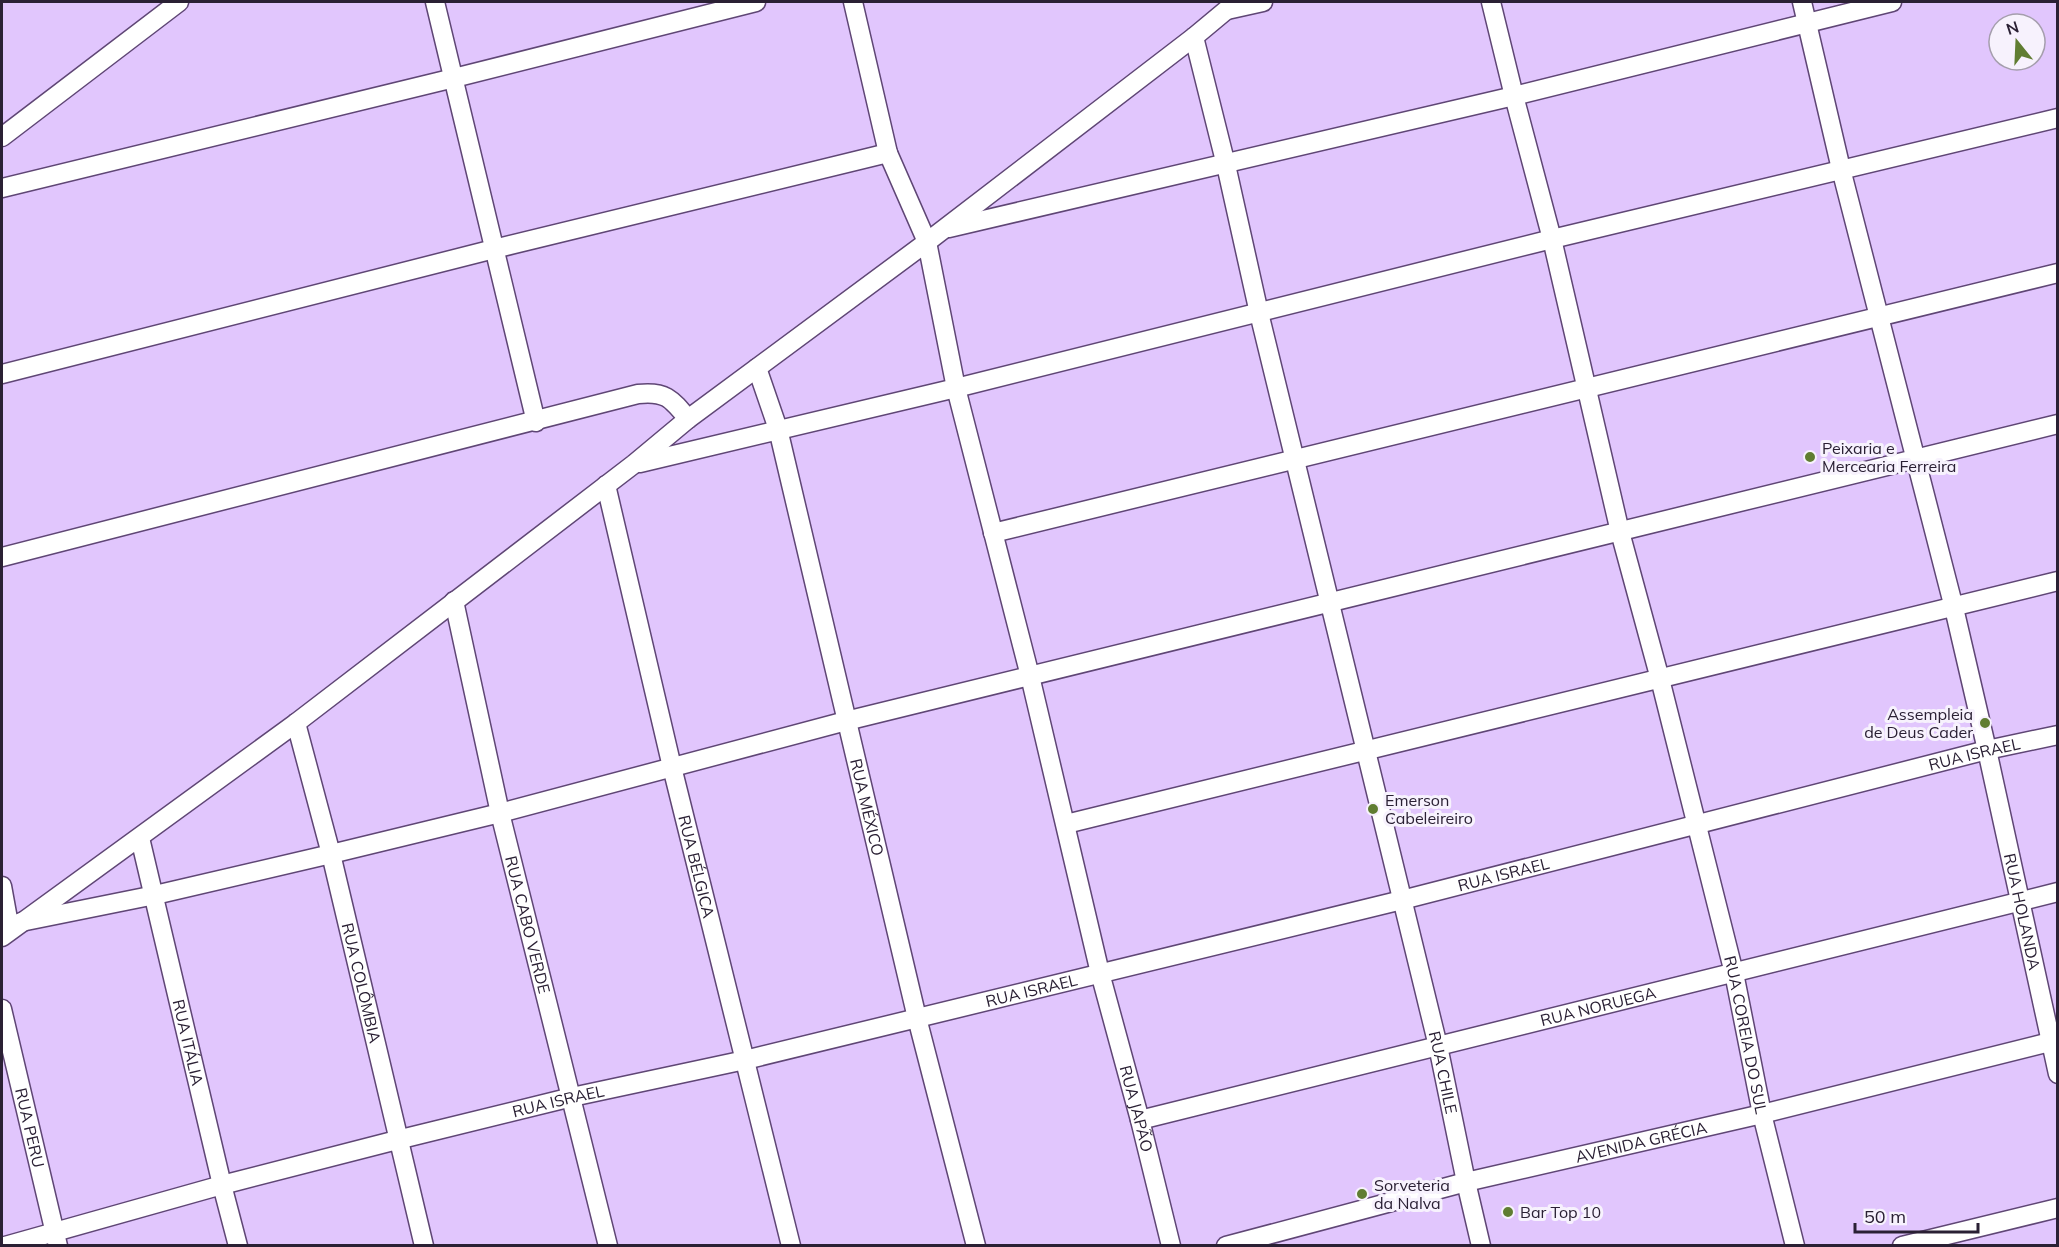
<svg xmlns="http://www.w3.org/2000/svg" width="2059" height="1247" font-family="Mulish,sans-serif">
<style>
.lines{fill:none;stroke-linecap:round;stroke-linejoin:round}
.street-casing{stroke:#5f4675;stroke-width:21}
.street{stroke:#fff;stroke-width:18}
.poi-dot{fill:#607d32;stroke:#f7f2fd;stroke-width:2}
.labels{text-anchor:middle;stroke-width:6;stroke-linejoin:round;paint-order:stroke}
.poi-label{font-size:16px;fill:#2a2034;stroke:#f7f2fd;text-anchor:start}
.street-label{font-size:16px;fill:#2a2034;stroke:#f7f2fd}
</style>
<rect width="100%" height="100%" fill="#e1c6fd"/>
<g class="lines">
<defs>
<g id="street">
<polyline points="435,2 536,422"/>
<path id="s1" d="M 853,2 L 888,153 L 927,242 L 956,388 L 1030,676 L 1100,973 L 1140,1120 L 1171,1246"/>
<path id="s2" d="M 1491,2 L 1514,96 L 1552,239 L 1620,532 L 1660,679 L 1734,973 L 1762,1114 L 1795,1246"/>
<path id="s3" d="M 1802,2 L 1841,169 L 1954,608 L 1987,750 L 2058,1074"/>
<polyline points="1227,10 1263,2"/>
<path id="s4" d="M 1194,37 L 1226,165 L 1259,313 L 1438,1046 L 1466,1182 L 1481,1246"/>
<polyline points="2,137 179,2"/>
<polyline points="2,188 454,78 756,2"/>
<polyline points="949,228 1514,96 1892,2"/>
<path id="s5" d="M 757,368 L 778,429 L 917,1018 L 976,1246"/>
<polyline points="2,374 494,249 888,153"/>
<polyline points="640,463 956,388 1552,239 2058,118"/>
<path id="s6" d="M 606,485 L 672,767 L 791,1246"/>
<polyline points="993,533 2058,273"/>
<path d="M 2,557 L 638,394 C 665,391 671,398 688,419"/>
<path id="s7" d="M 454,601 L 500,813 L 608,1246"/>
<path id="s8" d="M 296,723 L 331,854 L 424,1246"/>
<polyline points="1066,824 2058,581"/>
<path id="s9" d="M 140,838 L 222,1185 L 238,1246"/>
<polyline points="2,886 10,930"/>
<polyline points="21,922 155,895 331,854 500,813 846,721 2058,424"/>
<polyline points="2,937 296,723 634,464 688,419 927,242 1194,37 1236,2"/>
<path id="s10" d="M 2,1009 L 58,1246"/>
<path id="s11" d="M 1140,1120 L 2058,892"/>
<path id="s12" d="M 5,1246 L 222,1185 L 397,1140 L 572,1097 L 745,1060 L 1402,900 L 1987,750 L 2058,735"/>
<path id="s13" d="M 1226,1246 L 1466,1182 L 1762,1114 L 2058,1040"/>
<polyline points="1902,1246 2058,1208"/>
</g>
</defs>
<!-- street casing -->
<use href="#street" class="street-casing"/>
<!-- street -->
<use href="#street" class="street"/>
</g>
<!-- markers -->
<g class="poi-dot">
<circle cx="1810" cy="457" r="6"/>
<circle cx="1985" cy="723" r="6"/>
<circle cx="1373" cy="809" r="6"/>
<circle cx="1362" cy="1194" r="6"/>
<circle cx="1508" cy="1212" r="6"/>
</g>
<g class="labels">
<!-- poi labels -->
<g class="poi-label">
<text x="1822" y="454">Peixaria e<tspan x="1822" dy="18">Mercearia Ferreira</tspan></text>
<text x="1973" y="720" text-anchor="end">Assempleia<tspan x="1973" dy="18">de Deus Cader</tspan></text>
<text x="1385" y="806">Emerson<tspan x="1385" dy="18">Cabeleireiro</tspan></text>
<text x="1374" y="1191">Sorveteria<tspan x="1374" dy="18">da Nalva</tspan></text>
<text x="1520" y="1218">Bar Top 10</text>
</g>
<!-- street labels -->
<g class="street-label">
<text dy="6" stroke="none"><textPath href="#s12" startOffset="2030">RUA ISRAEL</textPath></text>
<text dy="6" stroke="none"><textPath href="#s5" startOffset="453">RUA MÉXICO</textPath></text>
<text dy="6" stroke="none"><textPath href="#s6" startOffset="392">RUA BÉLGICA</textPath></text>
<text dy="6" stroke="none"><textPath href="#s12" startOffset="1544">RUA ISRAEL</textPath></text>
<text dy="6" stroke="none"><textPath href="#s3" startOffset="936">RUA HOLANDA</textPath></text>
<text dy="6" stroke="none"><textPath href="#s7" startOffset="332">RUA CABO VERDE</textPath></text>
<text dy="6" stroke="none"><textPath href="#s8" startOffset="268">RUA COLÔMBIA</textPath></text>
<text dy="6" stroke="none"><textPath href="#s12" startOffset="1058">RUA ISRAEL</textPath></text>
<text dy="6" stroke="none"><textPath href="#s11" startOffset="472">RUA NORUEGA</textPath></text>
<text dy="6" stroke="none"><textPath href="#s2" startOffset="1064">RUA COREIA DO SUL</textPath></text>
<text dy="6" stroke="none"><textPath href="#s9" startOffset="210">RUA ITÁLIA</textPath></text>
<text dy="6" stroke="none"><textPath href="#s4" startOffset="1065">RUA CHILE</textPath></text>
<text dy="6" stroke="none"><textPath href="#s12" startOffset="572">RUA ISRAEL</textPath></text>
<text dy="6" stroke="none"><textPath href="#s1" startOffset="1144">RUA JAPÃO</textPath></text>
<text dy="6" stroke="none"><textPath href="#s10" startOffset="122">RUA PERU</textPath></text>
<text dy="6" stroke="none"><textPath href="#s13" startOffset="428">AVENIDA GRÉCIA</textPath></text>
</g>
</g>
<!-- border -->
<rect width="2059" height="1247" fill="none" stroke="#2a2034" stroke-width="6"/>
<!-- north arrow -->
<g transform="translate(2017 42) rotate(342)"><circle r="28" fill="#f7f2fd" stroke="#a59ead" stroke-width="1.5"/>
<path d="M0-4.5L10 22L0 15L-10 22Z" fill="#607d32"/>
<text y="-9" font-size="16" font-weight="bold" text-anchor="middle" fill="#2a2034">N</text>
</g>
<!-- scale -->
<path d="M1855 1223v9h123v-9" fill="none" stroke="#2a2034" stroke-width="3"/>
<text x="1864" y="1223" font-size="18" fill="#2a2034" stroke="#f7f2fd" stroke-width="4.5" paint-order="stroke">50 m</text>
</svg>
